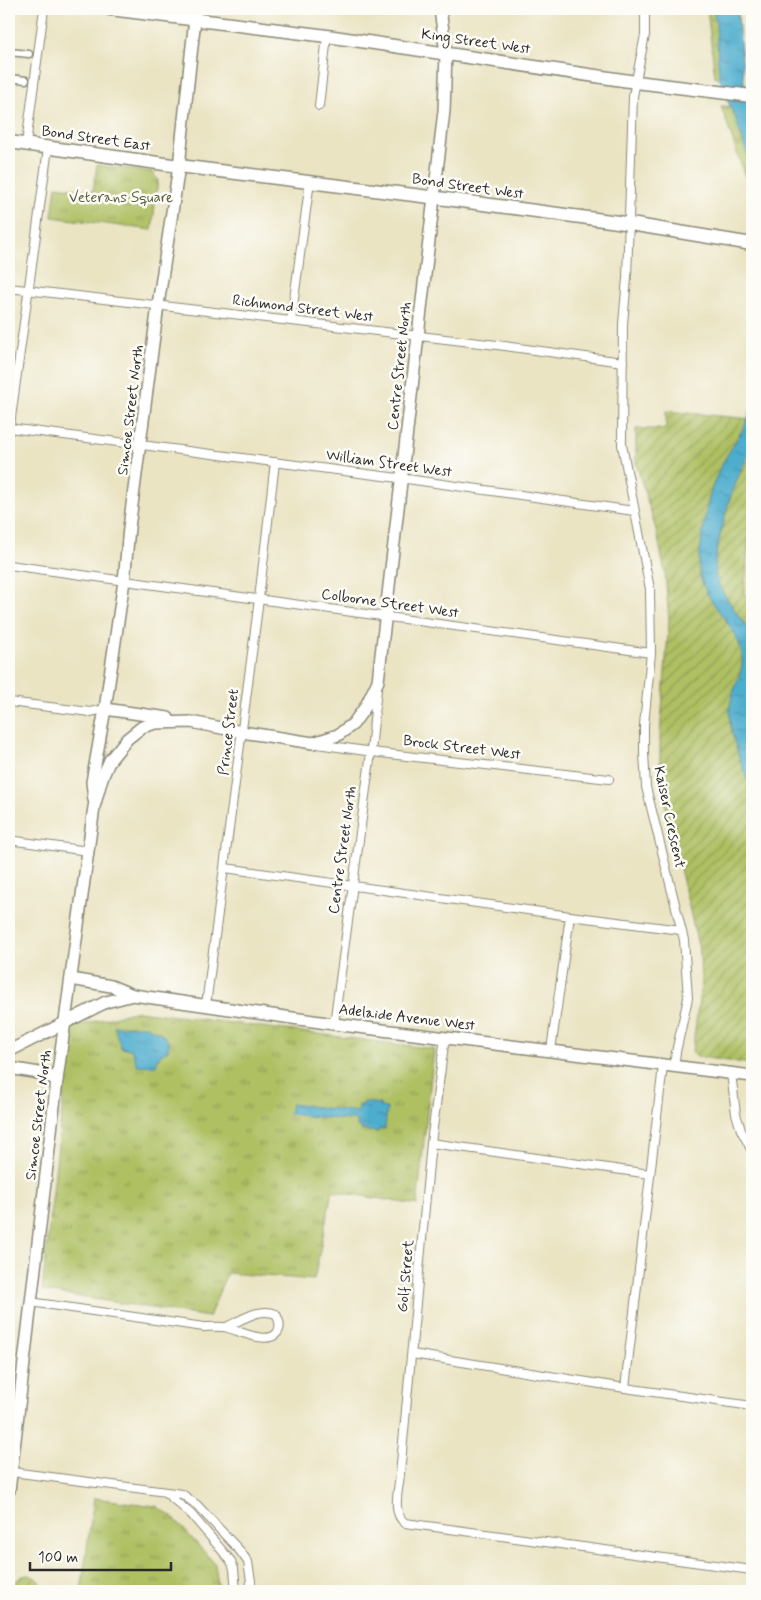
<svg xmlns="http://www.w3.org/2000/svg" width="761" height="1600" font-family="Mynerve,sans-serif">
<style>
.sand{fill:url(#sand-dots);stroke:#8c8264}
.park{fill:url(#park-tufts);stroke:#6d7647}
.garden{fill:url(#garden-furrows);stroke:#6d7647}
.water{fill:url(#water-ripples);stroke:#3c6c7c}
.lines{fill:none;stroke-linecap:round;stroke-linejoin:round}
.pedestrian-casing{stroke:#8a8877;stroke-width:9}
.minor-casing{stroke:#8a8877;stroke-width:10}
.secondary-casing{stroke:#8a8877;stroke-width:14}
.primary-casing{stroke:#8a8877;stroke-width:15}
.pedestrian{stroke:#fff;stroke-width:6}
.minor{stroke:#fff;stroke-width:8}
.secondary{stroke:#fff;stroke-width:11}
.primary{stroke:#fff;stroke-width:12}
.labels{text-anchor:middle;stroke-width:5;stroke-linejoin:round;paint-order:stroke}
.street-label{font-size:15px;fill:#2b2b2b;stroke:#fdfcf7}
.park-label{font-size:15px;fill:#595f3f;stroke:#fdfcf7}
</style>
<defs>
<pattern id="sand-dots" width="8" height="8" patternUnits="userSpaceOnUse" patternTransform="scale(1.25)"><rect width="8" height="8" fill="#eeda9e"/><path d="M2 2h.1M6 6h.1" fill="none" stroke="#cb8" stroke-width="1.8" stroke-linecap="round"/></pattern>
<pattern id="park-tufts" width="24" height="20" patternUnits="userSpaceOnUse" patternTransform="scale(1.25)"><rect width="24" height="20" fill="#afc063"/><path d="M3 7l-1-3M5 7V3M7 7l1-3M15 17l-1-3M17 17v-4M19 17l1-3" fill="none" stroke="#8f9c52"/></pattern>
<pattern id="garden-furrows" width="10" height="10" patternUnits="userSpaceOnUse" patternTransform="scale(1.25)"><rect width="10" height="10" fill="#afc063"/><path d="M-1 1l2-2M0 10L10 0M9 11l2-2" fill="none" stroke="#8f9c52"/></pattern>
<pattern id="water-ripples" width="26" height="14" patternUnits="userSpaceOnUse" patternTransform="scale(1.25)"><rect width="26" height="14" fill="#4eadcd"/><path d="M2 4q2-2 4 0t4 0M15 11q2-2 4 0t4 0" fill="none" stroke="#418da7"/></pattern>
</defs>
<rect width="100%" height="100%" fill="#fdfcf7"/>
<filter id="ink" filterUnits="userSpaceOnUse"><feTurbulence type="fractalNoise" baseFrequency=".02" numOctaves="2"/><feDisplacementMap in="SourceGraphic" scale="10" xChannelSelector="R" yChannelSelector="G"/><feConvolveMatrix kernelMatrix="1 2 1 2 8 2 1 2 1" color-interpolation-filters="sRGB"/></filter>
<filter id="wash" filterUnits="userSpaceOnUse"><feTurbulence type="fractalNoise" baseFrequency=".0096" numOctaves="4" result="noise"/><feDisplacementMap in="SourceGraphic" scale="20" xChannelSelector="R" yChannelSelector="G"/><feGaussianBlur stdDeviation="1.12" result="paint"/><feColorMatrix in="noise" values="0 0 0 0 0 0 0 0 0 0 0 0 0 0 0 0 0 1.4 0 .05"/><feComposite in="paint" operator="in"/></filter>
<g filter="url(#wash)">
<rect width="100%" height="100%" fill="#eae4c3"/>
<!-- sand -->
<polygon class="sand" points="752,501 752,550 748,590 752,597 752,604 744,594"/>
<!-- park -->
<g class="park">
<polygon points="707,9 738,9 741,80 715,77"/>
<polygon points="721,106 751,108 752,112 752,197"/>
<polygon points="97,165 152,172 158,180 152,230 52,217 56,186 93,191"/>
<polygon points="138,1011 434,1049 417,1205 332,1191 314,1280 227,1273 209,1317 42,1291 71,1027"/>
<polygon points="94,1498 156,1506 172,1516 215,1564 219,1591 81,1591"/>
</g>
<!-- garden -->
<g class="garden">
<polygon points="666,411 752,419 752,501 744,593 752,604 752,1064 698,1057 692,1052 701,985 700,954 667,813 660,773 660,735 669,620 665,574 657,533 636,463 636,429 666,429"/>
<path d="M 28,1575 C 37,1577 42,1582 41,1591 L 14,1591 C 13,1581 19,1576 28,1575 Z"/>
</g>
<!-- water -->
<g class="water">
<polygon points="713,9 737,9 744,80 748,104 752,116 752,169 735,117 728,102 719,77 716,24"/>
<path d="M 752,408 L 752,448 L 741,470 L 729,501 L 717,548 L 715,564 L 716,578 L 722,591 L 740,618 L 752,633 L 752,697 L 748,721 L 750,747 L 752,756 L 752,793 C 744,768 727,733 730,706 C 732,688 744,674 742,655 C 738,626 709,607 701,579 C 697,566 700,551 702,538 C 705,514 709,490 720,468 C 730,448 745,430 752,408 Z"/>
<polygon points="146,1026 162,1034 169,1042 168,1050 158,1057 156,1066 137,1065 131,1049 121,1048 114,1026"/>
<polygon points="364,1102 380,1104 380,1107 387,1108 385,1129 379,1129 378,1132 361,1130 362,1127 357,1127 358,1121 289,1114 291,1104 358,1112 359,1105 363,1105"/>
</g>
</g>
<g filter="url(#ink)">
<g class="lines">
<defs>
<g id="pedestrian">
<polyline points="9,52 29,54"/>
<polyline points="9,78 26,80"/>
</g>
<g id="minor">
<polyline points="645,9 645,35 633,96 627,278 623,324 622,445 650,589 651,653 644,725 644,753 646,787 684,940 688,998 676,1052 674,1067"/>
<polyline points="319,106 327,36"/>
<polyline points="26,144 44,9"/>
<polyline points="9,288 497,345 623,362"/>
<polyline points="291,321 310,181"/>
<polyline points="9,428 414,480 634,511"/>
<polyline points="9,432 48,148"/>
<polyline points="9,565 651,653"/>
<polyline points="9,702 90,712 105,709"/>
<polyline points="317,744 380,753 609,779"/>
<polyline points="9,840 88,851"/>
<polyline points="225,868 570,916 681,930"/>
<polyline points="206,1005 258,607 275,462"/>
<polyline points="334,1024 371,752 377,688"/>
<path d="M 445,1037 L 431,1143 L 400,1474 C 399,1489 391,1513 405,1523 L 752,1570"/>
<polyline points="551,1050 570,916"/>
<polyline points="731,1073 736,1114 741,1130 752,1151"/>
<polyline points="431,1143 650,1174"/>
<path d="M 30,1302 L 204,1327 C 212,1327 220,1326 228,1328 C 240,1331 267,1345 277,1333 C 282,1327 279,1320 276,1314 C 259,1307 242,1320 226,1327"/>
<polyline points="412,1354 625,1388 752,1406"/>
<polyline points="625,1388 663,1066"/>
<polyline points="12,1472 182,1494 197,1505 240,1551 248,1562 251,1581 250,1591"/>
<polyline points="166,1493 191,1514 231,1561 234,1569 236,1591"/>
</g>
<g id="secondary">
<polyline points="105,709 168,718"/>
<polyline points="94,800 92,782 105,709 124,581 129,528 158,305 179,166 196,9"/>
<polyline points="71,979 111,986 133,995"/>
<polyline points="9,1051 106,1002 133,995 334,1024 752,1076"/>
<polyline points="9,1068 45,1074 57,1080"/>
<polyline points="9,1491 57,1080 94,807 102,778 110,760 127,739 142,727 156,723 191,722 242,732 313,743 338,735 353,724 366,706 378,681 444,111 446,53 440,9"/>
</g>
<g id="primary">
<polyline points="110,9 327,36 636,82 752,96"/>
<polyline points="9,142 179,166 446,199 618,222 752,244"/>
</g>
</defs>
<!-- pedestrian casing -->
<use href="#pedestrian" class="pedestrian-casing"/>
<!-- minor casing -->
<use href="#minor" class="minor-casing"/>
<!-- secondary casing -->
<use href="#secondary" class="secondary-casing"/>
<!-- primary casing -->
<use href="#primary" class="primary-casing"/>
<!-- pedestrian -->
<use href="#pedestrian" class="pedestrian"/>
<!-- minor -->
<use href="#minor" class="minor"/>
<!-- secondary -->
<use href="#secondary" class="secondary"/>
<!-- primary -->
<use href="#primary" class="primary"/>
</g>
</g>
<g class="labels">
<!-- street labels -->
<g class="street-label">
<text transform="translate(476 41) rotate(8)" y="5">King Street West</text>
<text transform="translate(96 138) rotate(8)" y="5">Bond Street East</text>
<text transform="translate(468 186) rotate(8)" y="5">Bond Street West</text>
<text transform="translate(303 308) rotate(7)" y="5">Richmond Street West</text>
<text transform="translate(399 366) rotate(-84)" y="5">Centre Street North</text>
<text transform="translate(130 410) rotate(-83)" y="5">Simcoe Street North</text>
<text transform="translate(389 463) rotate(8)" y="5">William Street West</text>
<text transform="translate(390 603) rotate(8)" y="5">Colborne Street West</text>
<text transform="translate(228 732) rotate(-83)" y="5">Prince Street</text>
<text transform="translate(462 747) rotate(7)" y="5">Brock Street West</text>
<text transform="translate(670 817) rotate(78)" y="5">Kaiser Crescent</text>
<text transform="translate(342 850) rotate(-82)" y="5">Centre Street North</text>
<text transform="translate(407 1017) rotate(7)" y="5">Adelaide Avenue West</text>
<text transform="translate(38 1115) rotate(-83)" y="5">Simcoe Street North</text>
<text transform="translate(405 1276) rotate(-85)" y="5">Golf Street</text>
</g>
<!-- park labels -->
<g class="park-label">
<text x="121" y="202">Veterans Square</text>
</g>
</g>
<!-- margin -->
<rect width="761" height="1600" fill="none" stroke="#fdfcf7" stroke-width="30"/>
<!-- scale -->
<path d="M30 1562v8h141v-8" fill="none" stroke="#2b2b2b" stroke-width="2.5"/>
<text x="38" y="1562" font-size="15" fill="#2b2b2b" stroke="#fdfcf7" stroke-width="4" paint-order="stroke">100 m</text>
</svg>
